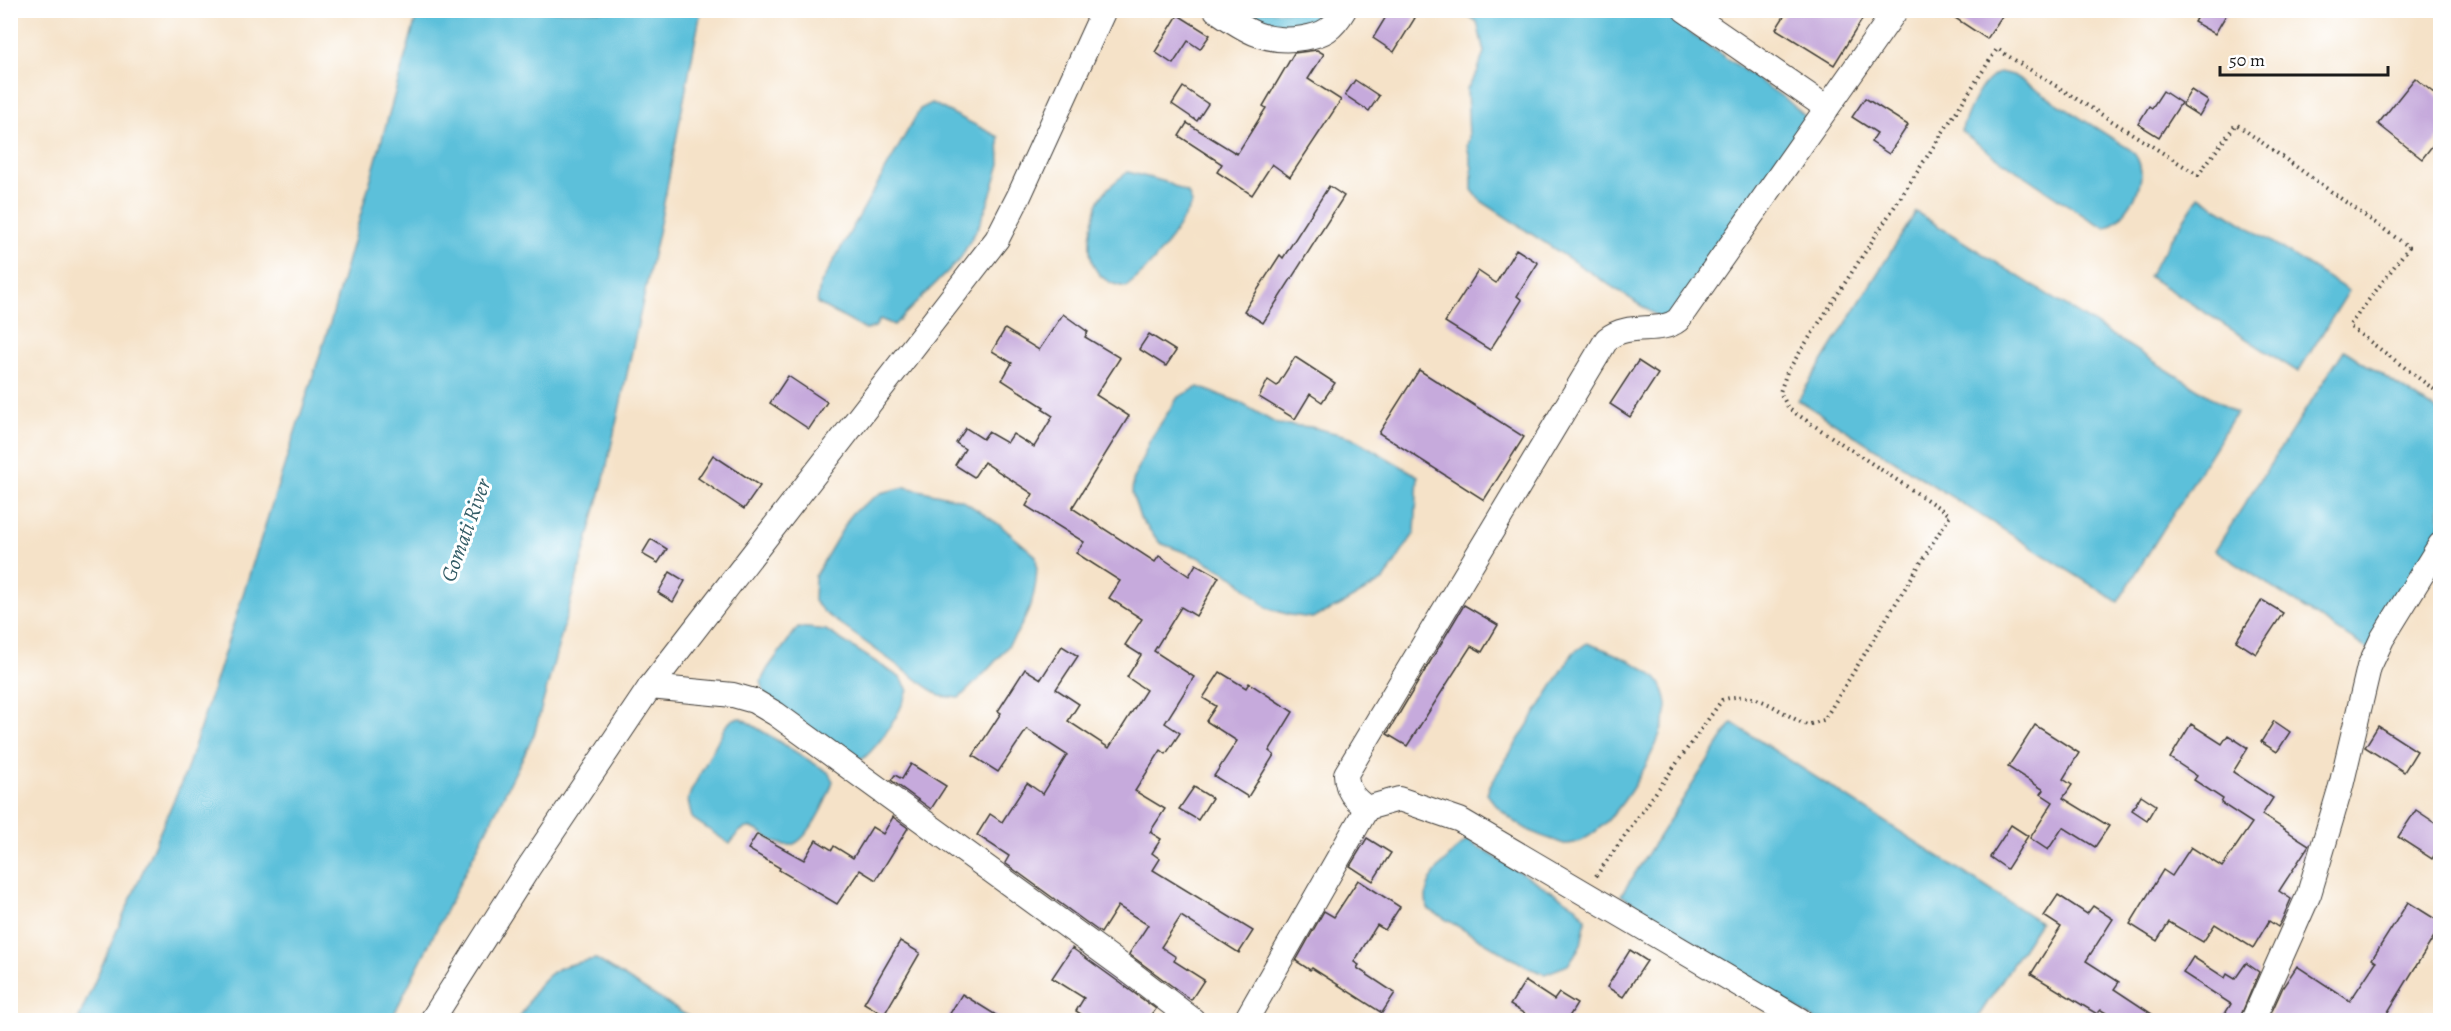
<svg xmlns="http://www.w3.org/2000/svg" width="2451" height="1031" font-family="Alegreya,serif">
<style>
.water{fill:#5cc0da;stroke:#3c6e7b;stroke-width:1.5}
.building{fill:#c6aadc}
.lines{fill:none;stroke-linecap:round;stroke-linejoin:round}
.minor-casing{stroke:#3d3a36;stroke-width:26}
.path{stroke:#3d3a36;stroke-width:4;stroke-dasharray:1.5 4.5;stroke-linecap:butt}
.minor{stroke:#fff;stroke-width:24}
.labels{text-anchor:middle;stroke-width:6;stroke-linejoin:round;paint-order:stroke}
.water-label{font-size:22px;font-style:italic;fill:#365e68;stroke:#fff}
</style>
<rect width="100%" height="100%" fill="#fff"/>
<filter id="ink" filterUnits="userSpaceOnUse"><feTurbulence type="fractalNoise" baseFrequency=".0167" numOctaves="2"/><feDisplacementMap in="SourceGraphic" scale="12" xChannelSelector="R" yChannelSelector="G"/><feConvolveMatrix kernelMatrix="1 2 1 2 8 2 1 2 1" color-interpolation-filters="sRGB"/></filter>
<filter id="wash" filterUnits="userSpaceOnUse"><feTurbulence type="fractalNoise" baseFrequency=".008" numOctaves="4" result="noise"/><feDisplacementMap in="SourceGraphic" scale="24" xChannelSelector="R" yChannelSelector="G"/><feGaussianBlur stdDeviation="1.35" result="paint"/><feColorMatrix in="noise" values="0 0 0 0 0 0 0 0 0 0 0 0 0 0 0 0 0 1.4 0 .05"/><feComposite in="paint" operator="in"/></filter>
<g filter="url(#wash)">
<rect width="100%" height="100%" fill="#f5e2c8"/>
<!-- water -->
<g class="water">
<polygon points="418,11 701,11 660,223 604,479 534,735 391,1020 78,1020 186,772 331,320"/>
<polygon points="1225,11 1335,11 1322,22 1287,33"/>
<polygon points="1462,11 1658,11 1787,100 1805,116 1805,122 1666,322 1481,201 1472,190 1472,168 1467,145 1469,139 1467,89 1477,73 1484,52 1477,22"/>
<path d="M 1999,72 L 2013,75 L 2131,150 C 2155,173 2131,214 2106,228 L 2089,219 L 1993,155 L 1961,131 C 1968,111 1979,82 1999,72 Z"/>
<polygon points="932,103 999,137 1000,164 988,203 979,225 960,259 894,325 880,319 875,327 866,330 817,303 820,285 920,109"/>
<path d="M 1128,172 L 1166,182 L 1188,193 L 1192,203 C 1174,236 1155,265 1126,287 C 1088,281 1085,250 1094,219 C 1095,214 1096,207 1099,201 C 1105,189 1117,180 1128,172 Z"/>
<polygon points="2199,196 2349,291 2298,372 2148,276"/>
<polygon points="1916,212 2236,413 2118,602 1798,400"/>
<polygon points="2344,350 2440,413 2440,542 2370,651 2215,550"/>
<polygon points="1198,387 1239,402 1277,424 1311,427 1351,437 1418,476 1415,532 1384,580 1339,606 1312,618 1290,615 1267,608 1234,577 1200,558 1160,543 1140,518 1132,493 1133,481 1150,440 1178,397"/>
<path d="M 905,487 L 962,500 L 1000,525 L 1036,556 C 1043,616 1000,660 959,698 L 940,696 L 825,613 L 814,601 L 815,576 L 852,513 L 881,493 Z"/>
<path d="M 798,627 L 826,630 L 901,678 L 908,690 C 900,714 882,742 863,759 L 849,755 L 770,701 L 764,693 L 761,681 L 768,668 Z"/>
<path d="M 1587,643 C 1605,649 1653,668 1661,685 C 1664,691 1667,701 1667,707 C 1663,745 1610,844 1566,844 C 1562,844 1557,841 1553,840 C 1526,832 1504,817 1487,794 L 1490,785 L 1573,653 Z"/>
<path d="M 741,718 L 828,772 L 833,781 C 828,797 806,850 785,845 C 760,841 751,809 730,844 L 692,818 L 688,800 L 691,791 L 725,727 L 733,719 Z"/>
<polygon points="1732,723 2040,922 1976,1020 1815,1020 1621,895"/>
<path d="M 1467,840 L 1576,906 L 1586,919 L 1581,945 L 1568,965 L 1545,974 L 1529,968 L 1428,909 C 1418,881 1448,858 1467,840 Z"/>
<path d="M 596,959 L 694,1020 L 518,1020 C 544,976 543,968 596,959 Z"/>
</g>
<g id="blocks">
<!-- building -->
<g class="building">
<polygon points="1390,10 1404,10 1415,18 1394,52 1373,38"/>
<polygon points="1788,10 1868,10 1834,65 1776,29"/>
<polygon points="1943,10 2006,10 1987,39"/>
<polygon points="2201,10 2229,10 2215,34 2194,22"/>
<polygon points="1178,15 1210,35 1200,49 1188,41 1173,64 1155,52"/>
<polygon points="1317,50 1324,54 1308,79 1341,100 1290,177 1272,164 1252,195 1217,172 1222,164 1179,136 1187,123 1237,154 1266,108 1263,106 1294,53"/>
<polygon points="2415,78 2440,98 2440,136 2422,159 2378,124"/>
<polygon points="1355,80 1379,96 1369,111 1345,95"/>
<polygon points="1183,87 1208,104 1197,121 1172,104"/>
<polygon points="2191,90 2208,101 2199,116 2182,105"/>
<polygon points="2163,91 2181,103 2159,137 2138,124 2149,106 2152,108"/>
<polygon points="1865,98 1908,125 1889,154 1871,142 1877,133 1852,117"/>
<polygon points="1329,186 1344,196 1263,323 1244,311 1280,255 1283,258"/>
<polygon points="1516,249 1538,263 1517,296 1522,300 1490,350 1445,322 1478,271 1496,283"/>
<polygon points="1063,314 1088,332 1085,337 1120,358 1096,395 1129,416 1072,508 1155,562 1159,556 1189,576 1196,564 1219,577 1196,616 1181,607 1154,651 1194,677 1165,723 1180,733 1166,754 1161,750 1135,791 1165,809 1150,832 1161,839 1152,853 1160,859 1153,870 1253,931 1239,953 1181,916 1161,947 1176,957 1174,961 1204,980 1191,1000 1129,954 1148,925 1118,906 1101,933 1005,863 1009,856 977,835 990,814 1002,822 1027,783 1043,794 1067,755 1027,729 998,772 973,756 1001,713 998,711 1025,669 1041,679 1062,646 1078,656 1056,689 1079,704 1068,721 1109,748 1146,690 1127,677 1141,655 1125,645 1142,619 1109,598 1120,581 1076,553 1084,542 1026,506 1033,494 984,462 974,477 955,465 965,449 956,443 966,428 983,439 988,432 1007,443 1013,434 1034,447 1053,416 1042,409 1044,407 1002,380 1012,363 992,351 1005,329 1039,350"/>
<polygon points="1149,334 1176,351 1166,366 1139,349"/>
<polygon points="1295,357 1335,383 1322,402 1310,394 1295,419 1259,397 1268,380 1277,386"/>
<polygon points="1638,361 1658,374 1630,417 1610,404"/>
<polygon points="1419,370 1524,437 1484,500 1379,433"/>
<polygon points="788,376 827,402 809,429 770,403"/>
<polygon points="713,455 760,486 744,509 698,478"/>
<polygon points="651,539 667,549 658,563 642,554"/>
<polygon points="670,572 685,581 673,602 658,593"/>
<polygon points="2262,600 2283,613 2256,654 2236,641"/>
<polygon points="1464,605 1498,625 1482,652 1471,646 1407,746 1387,734"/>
<polygon points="1220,672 1246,688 1249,683 1293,712 1269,751 1274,755 1248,797 1214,776 1237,741 1206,721 1216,706 1203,698"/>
<polygon points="2274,721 2290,732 2277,752 2261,742"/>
<polygon points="2191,724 2222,744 2228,735 2248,748 2233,772 2273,798 2262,815 2309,845 2279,891 2291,899 2281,922 2278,927 2269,921 2253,948 2215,924 2203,942 2169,922 2157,941 2130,924 2163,870 2172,876 2191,847 2222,867 2252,823 2221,803 2223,799 2194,780 2197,776 2170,758"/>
<polygon points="2035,725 2079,753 2063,779 2072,785 2063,798 2109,826 2095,847 2063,827 2048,850 2030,838 2053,802 2041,794 2044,790 2008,767"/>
<polygon points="2378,726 2417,751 2404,772 2365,747"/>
<polygon points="911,764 946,786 931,809 891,780 895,775 902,779"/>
<polygon points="1194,787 1212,798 1198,820 1179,809"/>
<polygon points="2141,795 2156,805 2147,820 2132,810"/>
<polygon points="2416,810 2440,826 2440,845 2432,859 2398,837"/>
<polygon points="893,817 908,828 876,880 860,870 837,904 779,870 780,868 748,849 757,834 804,860 816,840 832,850 834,846 853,858 872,827 883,834"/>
<polygon points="2011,825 2028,836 2007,869 1990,857"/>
<polygon points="1367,838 1391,853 1373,881 1350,866"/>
<polygon points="1358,880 1400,907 1385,930 1377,925 1354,962 1359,965 1357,968 1395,993 1382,1013 1312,968 1310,970 1296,961 1324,911 1334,917"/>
<polygon points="2058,895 2087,914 2093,906 2113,919 2086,961 2119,982 2114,989 2161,1020 2118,1020 2101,1010 2097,1014 2031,974 2061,927 2044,916"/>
<polygon points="2408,902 2440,922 2440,927 2383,1020 2268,1020 2283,987 2297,966 2350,1001 2376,962 2372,959"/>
<polygon points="900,941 920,953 884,1015 864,1003"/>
<polygon points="1072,948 1156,1009 1148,1020 1090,1020 1076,1011 1084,998 1052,978"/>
<polygon points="1630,950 1647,961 1623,997 1607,987"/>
<polygon points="2193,957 2225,978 2227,974 2235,979 2246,963 2259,972 2239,1020 2221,1020 2231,1004 2183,973"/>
<polygon points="1525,981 1554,1000 1559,993 1577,1004 1567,1020 1535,1020 1510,1005"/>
<polygon points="962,994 1004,1020 946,1020"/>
</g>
</g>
</g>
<g filter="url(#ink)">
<use href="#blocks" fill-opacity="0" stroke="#3d3a36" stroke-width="1.5"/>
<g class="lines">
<defs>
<g id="minor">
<path d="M 1216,10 C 1246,31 1266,44 1303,38 C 1324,35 1333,29 1344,10"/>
<path d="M 1685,10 L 1827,108 L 1678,320 C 1659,335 1629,321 1607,339 L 1346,774 C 1347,791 1353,798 1367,808 L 1399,799 L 1460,820 L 1800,1020"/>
<polyline points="1827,108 1896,10"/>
<polyline points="650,687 733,695 754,701 776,714 1126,969 1193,1020"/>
<polyline points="432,1020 529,867 650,687 997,239 1019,196 1104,10"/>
<polyline points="1246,1020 1367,808"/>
<polyline points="2253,1020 2309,894 2341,786 2369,667 2382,639 2440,545"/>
</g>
</defs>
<!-- minor casing -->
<use href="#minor" class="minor-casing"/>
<!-- path -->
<path class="path" d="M 1596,876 L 1722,700 C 1758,688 1775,711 1807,725 L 1824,720 L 1950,515 L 1789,409 L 1780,392 L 1787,372 L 1997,49 L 2198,175 L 2236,124 L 2409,247 L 2349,326 L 2440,394"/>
<!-- minor -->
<use href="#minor" class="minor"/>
</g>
</g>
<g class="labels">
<!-- water labels -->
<g class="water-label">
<text transform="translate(465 530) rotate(-70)" y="8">Gomati River</text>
</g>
</g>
<!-- margin -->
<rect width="2451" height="1031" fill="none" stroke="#fff" stroke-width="36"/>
<!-- scale -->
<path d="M2220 66v9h168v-9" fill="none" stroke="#1c1c1c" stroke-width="3"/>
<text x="2229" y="66" font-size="18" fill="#1c1c1c" stroke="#ffffff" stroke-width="4.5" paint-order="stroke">50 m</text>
</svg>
